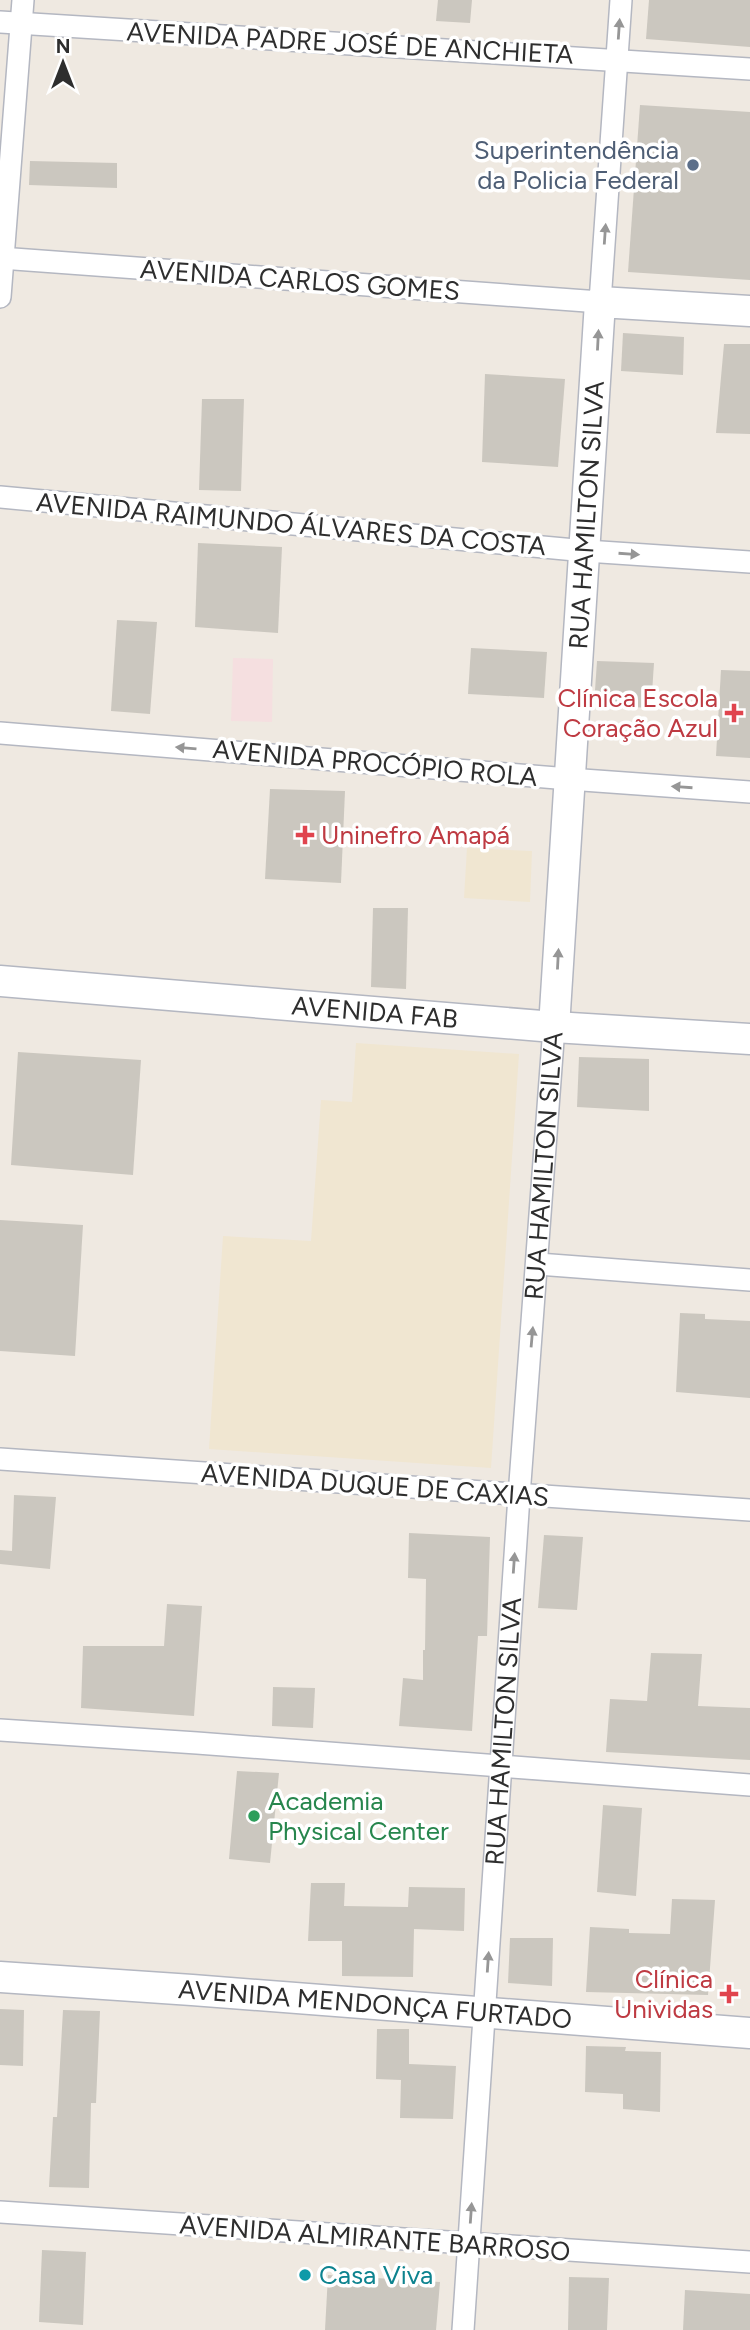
<svg xmlns="http://www.w3.org/2000/svg" width="750" height="2330" font-family="Figtree,sans-serif">
<style>
.education{fill:#f0e6d1}
.medical{fill:#f5dfe0}
.building{fill:#cbc7bf}
.lines{fill:none;stroke-linecap:round;stroke-linejoin:round}
.street-casing{stroke:#b4b7c1;stroke-width:24}
.secondary-casing{stroke:#b4b7c1;stroke-width:33}
.street{stroke:#fff;stroke-width:21}
.secondary{stroke:#fff;stroke-width:30}
.oneway{fill:#969696}
.service-dot{fill:#5c6f8a;stroke:#fff;stroke-width:2.5}
.health-dot{fill:#e0444e;stroke:#fff;stroke-width:2.5}
.leisure-dot{fill:#2e9e5b;stroke:#fff;stroke-width:2.5}
.culture-dot{fill:#0f9aa8;stroke:#fff;stroke-width:2.5}
.labels{text-anchor:middle;stroke-width:7;stroke-linejoin:round;paint-order:stroke}
.street-label{font-size:26px;fill:#2e2e2e;stroke:#fff}
.service-label{font-size:26px;fill:#4e5e75;stroke:#fff;text-anchor:end}
.health-label{font-size:26px;fill:#be3a42;stroke:#fff;text-anchor:end}
.leisure-label{font-size:26px;fill:#27864d;stroke:#fff;text-anchor:start}
.culture-label{font-size:26px;fill:#0d838f;stroke:#fff;text-anchor:start}
</style>
<rect width="100%" height="100%" fill="#efe9e1"/>
<!-- education -->
<g class="education">
<polygon points="467,848 532,851 530,902 464,898"/>
<polygon points="356,1043 519,1054 491,1468 209,1449 223,1236 311,1241 321,1100 352,1102"/>
</g>
<!-- medical -->
<polygon class="medical" points="233,658 273,659 272,722 231,721"/>
<!-- building -->
<g class="building">
<polygon points="438,0 472,0 470,23 436,21"/>
<polygon points="649,0 750,0 750,47 646,39"/>
<polygon points="640,105 750,112 750,280 628,272"/>
<polygon points="30,161 117,163 117,188 29,185"/>
<polygon points="623,333 684,337 683,375 621,371"/>
<polygon points="724,344 750,344 750,434 716,433"/>
<polygon points="485,374 565,379 558,467 482,462"/>
<polygon points="202,399 244,399 241,491 199,490"/>
<polygon points="198,543 282,547 278,633 195,627"/>
<polygon points="117,620 157,622 150,714 111,711"/>
<polygon points="471,648 547,652 544,698 468,694"/>
<polygon points="597,661 654,663 651,708 594,705"/>
<polygon points="721,670 750,671 750,758 716,756"/>
<polygon points="270,789 345,791 341,883 265,879"/>
<polygon points="373,908 408,908 406,989 371,987"/>
<polygon points="18,1052 141,1060 133,1175 11,1165"/>
<polygon points="579,1057 649,1059 649,1111 577,1107"/>
<polygon points="0,1220 83,1225 75,1356 0,1351"/>
<polygon points="680,1313 705,1314 705,1319 750,1321 750,1398 676,1392"/>
<polygon points="14,1495 56,1497 50,1569 0,1564 0,1550 12,1551"/>
<polygon points="409,1533 490,1537 487,1636 478,1636 472,1731 399,1726 403,1678 423,1680 423,1650 425,1650 426,1579 408,1578"/>
<polygon points="544,1535 583,1537 577,1610 538,1608"/>
<polygon points="167,1604 202,1606 194,1716 81,1708 83,1646 164,1646"/>
<polygon points="651,1653 702,1654 698,1706 750,1708 750,1760 606,1752 610,1699 647,1701"/>
<polygon points="273,1687 315,1688 313,1728 272,1726"/>
<polygon points="237,1771 279,1773 270,1863 229,1859"/>
<polygon points="603,1805 642,1808 636,1896 597,1892"/>
<polygon points="311,1883 345,1883 344,1906 408,1907 409,1887 465,1888 464,1931 414,1929 413,1977 342,1976 342,1941 308,1941"/>
<polygon points="672,1899 715,1900 708,1995 586,1992 590,1927 629,1929 629,1933 670,1934"/>
<polygon points="510,1938 553,1938 552,1986 508,1983"/>
<polygon points="0,2009 24,2010 23,2066 0,2065"/>
<polygon points="63,2010 100,2011 96,2103 91,2103 89,2188 49,2187 53,2117 57,2117"/>
<polygon points="377,2029 409,2029 409,2064 456,2066 453,2119 400,2118 401,2080 376,2079"/>
<polygon points="586,2046 626,2047 625,2051 661,2052 660,2112 623,2109 623,2094 585,2092"/>
<polygon points="42,2250 86,2252 83,2325 39,2322"/>
<polygon points="328,2275 440,2282 436,2330 325,2330"/>
<polygon points="569,2277 609,2278 607,2330 568,2330"/>
<polygon points="685,2290 750,2294 750,2330 683,2330"/>
</g>
<g class="lines">
<defs>
<g id="street">
<polyline points="0,22 750,69"/>
<polyline points="0,258 600,302 621,0"/>
<polyline points="0,297 23,0"/>
<polyline points="0,497 586,551 750,562"/>
<polyline points="0,733 569,779 750,792"/>
<polyline points="538,1264 750,1280"/>
<polyline points="0,1459 750,1510"/>
<polyline points="0,1730 197,1743 750,1785"/>
<polyline points="0,2212 750,2262"/>
<path id="s1" d="M 463,2330 L 519,1496 L 554,1027"/>
</g>
<g id="secondary">
<path id="s2" d="M 0,981 L 554,1027 L 750,1039"/>
<path id="s3" d="M 554,1027 L 600,302 L 750,311"/>
<path id="s4" d="M 0,1977 L 192,1990 L 750,2033"/>
</g>
</defs>
<!-- street casing -->
<use href="#street" class="street-casing"/>
<!-- secondary casing -->
<use href="#secondary" class="secondary-casing"/>
<!-- street -->
<use href="#street" class="street"/>
<!-- secondary -->
<use href="#secondary" class="secondary"/>
</g>
<!-- one-way arrows -->
<defs><path id="oneway-solid" d="M-6-.8H1V-3.2L6.5 0L1 3.2V.8H-6Z" transform="scale(1.75)"/></defs>
<g class="oneway">
<use href="#oneway-solid" transform="translate(619 29) rotate(-86)"/>
<use href="#oneway-solid" transform="translate(605 234) rotate(-86)"/>
<use href="#oneway-solid" transform="translate(598 340) rotate(-87)"/>
<use href="#oneway-solid" transform="translate(629 554) rotate(4)"/>
<use href="#oneway-solid" transform="translate(186 748) rotate(-175)"/>
<use href="#oneway-solid" transform="translate(682 787) rotate(-176)"/>
<use href="#oneway-solid" transform="translate(558 959) rotate(-87)"/>
<use href="#oneway-solid" transform="translate(532 1337) rotate(-85)"/>
<use href="#oneway-solid" transform="translate(514 1563) rotate(-86)"/>
<use href="#oneway-solid" transform="translate(488 1962) rotate(-86)"/>
<use href="#oneway-solid" transform="translate(471 2213) rotate(-86)"/>
</g>
<!-- markers -->
<circle class="service-dot" cx="693" cy="165" r="7"/>
<g class="health-dot">
<path d="M730.5 702.5h7v7h7v7h-7v7h-7v-7h-7v-7h7z"/>
<path d="M301.5 824.5h7v7h7v7h-7v7h-7v-7h-7v-7h7z"/>
<path d="M725.5 1983.5h7v7h7v7h-7v7h-7v-7h-7v-7h7z"/>
</g>
<circle class="leisure-dot" cx="254" cy="1816" r="7"/>
<circle class="culture-dot" cx="305" cy="2275" r="7"/>
<g class="labels">
<!-- street labels -->
<g class="street-label">
<text transform="translate(350 43) rotate(3)" y="9">AVENIDA PADRE JOSÉ DE ANCHIETA</text>
<text transform="translate(300 280) rotate(4)" y="9">AVENIDA CARLOS GOMES</text>
<text dy="9" stroke="none"><textPath href="#s3" startOffset="513">RUA HAMILTON SILVA</textPath></text>
<text transform="translate(291 524) rotate(5)" y="9">AVENIDA RAIMUNDO ÁLVARES DA COSTA</text>
<text transform="translate(375 763) rotate(5)" y="9">AVENIDA PROCÓPIO ROLA</text>
<text dy="9" stroke="none"><textPath href="#s2" startOffset="376">AVENIDA FAB</textPath></text>
<text dy="9" stroke="none"><textPath href="#s1" startOffset="1167">RUA HAMILTON SILVA</textPath></text>
<text transform="translate(375 1485) rotate(4)" y="9">AVENIDA DUQUE DE CAXIAS</text>
<text dy="9" stroke="none"><textPath href="#s1" startOffset="600">RUA HAMILTON SILVA</textPath></text>
<text dy="9" stroke="none"><textPath href="#s4" startOffset="376">AVENIDA MENDONÇA FURTADO</textPath></text>
<text transform="translate(375 2238) rotate(4)" y="9">AVENIDA ALMIRANTE BARROSO</text>
</g>
<!-- service labels -->
<g class="service-label">
<text x="679" y="159">Superintendência<tspan x="679" dy="30">da Policia Federal</tspan></text>
</g>
<!-- health labels -->
<g class="health-label">
<text x="718" y="707">Clínica Escola<tspan x="718" dy="30">Coração Azul</tspan></text>
<text x="321" y="844" text-anchor="start">Uninefro Amapá</text>
<text x="713" y="1988">Clínica<tspan x="713" dy="30">Unividas</tspan></text>
</g>
<!-- leisure labels -->
<g class="leisure-label">
<text x="268" y="1810">Academia<tspan x="268" dy="30">Physical Center</tspan></text>
</g>
<!-- culture labels -->
<g class="culture-label">
<text x="319" y="2284">Casa Viva</text>
</g>
</g>
<!-- north arrow -->
<g transform="translate(63 63)" stroke="#ffffff" stroke-width="5" paint-order="stroke">
<path d="M0-5L12 26L0 18L-12 26Z" fill="#2e2e2e"/>
<text y="-10" font-size="19" font-weight="bold" text-anchor="middle" fill="#2e2e2e">N</text>
</g>
</svg>
